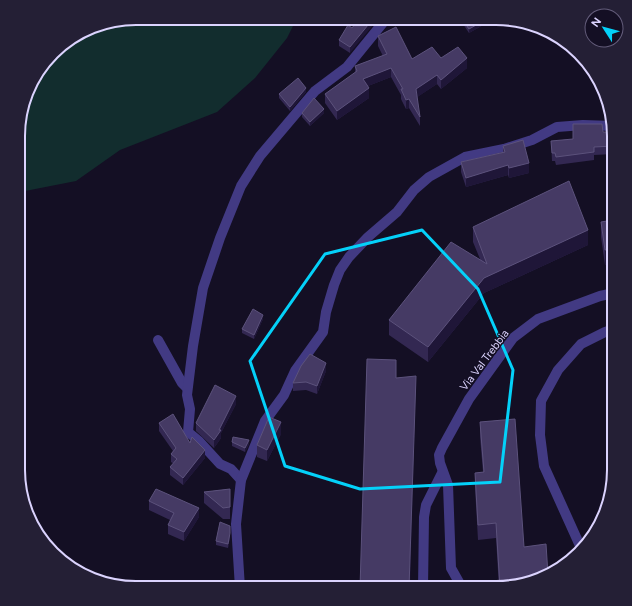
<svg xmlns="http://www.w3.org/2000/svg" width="632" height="606" font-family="Figtree,sans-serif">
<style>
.green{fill:#122d2e}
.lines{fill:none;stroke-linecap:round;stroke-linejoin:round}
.street{stroke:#423a83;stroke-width:10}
.wall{fill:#332852}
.shaded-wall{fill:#1f1638}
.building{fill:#453a64;stroke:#5c527c}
.marked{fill:none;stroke:#04d1f9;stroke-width:3;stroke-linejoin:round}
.labels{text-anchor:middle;stroke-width:3;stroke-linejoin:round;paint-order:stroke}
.street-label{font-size:11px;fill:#dbd3fe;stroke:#140f24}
.rim{fill:none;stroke:#dbd3fe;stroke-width:2}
</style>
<rect width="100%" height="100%" fill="#140f24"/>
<!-- green -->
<polygon class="green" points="136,18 297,18 287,38 255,78 217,112 120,150 76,181 20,192 20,113 34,77 58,47 98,24"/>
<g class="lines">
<!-- street -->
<g class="street">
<polyline points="158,340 182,383 186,387 188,385"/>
<polyline points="241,480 231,469 220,464 199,441 188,432 190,409 187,395 193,346 203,288 220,238 241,186 260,156 315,91 347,67 386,19"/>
<polyline points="581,548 544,466 540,435 541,401 558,370 581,344 605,332 614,329"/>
<polyline points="240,588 236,524 241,480 265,421 284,395 295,371 323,332 326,312 334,285 340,270 349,257 368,237 397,212 414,190 429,177 465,157 504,149 532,140 557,127 583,125 613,126"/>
<polyline points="423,588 424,517 426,505 442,473"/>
<polyline points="460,588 460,584 451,568 448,485 440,463 439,455 442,448 469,399 513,338 538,319 600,296 614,293"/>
</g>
</g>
<!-- wall -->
<g class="wall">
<polygon points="461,19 494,19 469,33 461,21"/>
<polygon points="352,28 350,53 339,46 339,40"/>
<polygon points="378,36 412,59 441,58 467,68 441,89 437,84 417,97 420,117 420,126 409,108 406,109 401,99 401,95 391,77 368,86 369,98 337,120 325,103 325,94 355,73 355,66 383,56 378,46"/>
<polygon points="306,92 290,111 279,98 279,94"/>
<polygon points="302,113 324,113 310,126 302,117"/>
<polygon points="573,124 603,132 614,132 614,154 594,155 594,160 556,165 555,161 552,161 551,141 573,139"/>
<polygon points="503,146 529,173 509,178 508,175 466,187 461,172 461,162 503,152"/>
<polygon points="614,194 614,263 605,265 601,237 601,222 610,221 608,210 608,195"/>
<polygon points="473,227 588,245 484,293 428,362 389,335 389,320 480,259 473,242"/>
<polygon points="263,319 254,339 242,333 242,329"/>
<polygon points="326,371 317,394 306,390 293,391 293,383"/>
<polygon points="236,404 221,433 221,438 214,448 196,431 196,423"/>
<polygon points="515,419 503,588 499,588 496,538 478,540 475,488 475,473 483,472 480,437 480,422"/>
<polygon points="159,423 190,443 205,458 183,485 170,475 170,467 174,464 171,462 171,454 173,451 159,431"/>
<polygon points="281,434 267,461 257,457 257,445"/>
<polygon points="232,442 249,444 245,452 232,446"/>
<polygon points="230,489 230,519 223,519 204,503 204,492"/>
<polygon points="149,501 199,517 184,541 168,534 168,525 170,520 149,510"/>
<polygon points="230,537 228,548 216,545 216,541"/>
</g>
<!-- shaded-wall -->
<g class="shaded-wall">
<polygon points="373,19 378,19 350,53 350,47"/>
<polygon points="487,19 494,19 469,33 469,29"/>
<polygon points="467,58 467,68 441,89 441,80"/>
<polygon points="391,68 391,77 363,88 363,79"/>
<polygon points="437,75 437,84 416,98 416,89"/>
<polygon points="306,88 306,92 290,111 290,107"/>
<polygon points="369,88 369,98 337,120 337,111"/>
<polygon points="409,99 409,108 406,109 406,100"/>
<polygon points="324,109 324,113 310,126 310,122"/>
<polygon points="529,163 529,173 509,178 509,168"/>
<polygon points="508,165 508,175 466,187 466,178"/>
<polygon points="588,230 588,245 484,293 428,362 428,347 484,278"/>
<polygon points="614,248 614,263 605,265 605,250"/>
<polygon points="263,315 263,319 254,339 254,335"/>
<polygon points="326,363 326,371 317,394 317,386"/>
<polygon points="416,376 410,588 409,588"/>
<polygon points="236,396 236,404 221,433 221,438 214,448 214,440"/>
<polygon points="281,422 281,434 267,461 267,450"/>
<polygon points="249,440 249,444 245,452 245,448"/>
<polygon points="205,450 205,458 183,485 183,478"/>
<polygon points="199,508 199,517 184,541 184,532"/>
<polygon points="230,533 230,537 228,548 228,544"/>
</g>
<!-- building -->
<g class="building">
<polygon points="359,19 373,19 350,47 339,40 348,25 352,28"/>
<polygon points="462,19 487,19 469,29"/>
<polygon points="396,27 412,59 432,47 441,58 458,47 467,58 441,80 437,75 416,89 420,117 409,99 406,100 401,89 403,89 391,68 363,79 369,88 337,111 325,94 357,71 355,66 387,54 378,36"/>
<polygon points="298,78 306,88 290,107 279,94"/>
<polygon points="314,98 324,109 310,122 302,113"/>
<polygon points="573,124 602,124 603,132 614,132 614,146 594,147 594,152 556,157 555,153 552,153 551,141 573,139"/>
<polygon points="523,140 529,163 509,168 508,165 466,178 461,162 505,152 503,146"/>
<polygon points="569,181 588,230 484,278 428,347 389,320 451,242 487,264 473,227"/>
<polygon points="614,194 614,248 605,250 601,222 613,220 608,195"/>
<polygon points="253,309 263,315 254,335 242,329"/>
<polygon points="310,354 326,363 317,386 306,382 293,383 301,366"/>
<polygon points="367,359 396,360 396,378 416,376 409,588 360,588"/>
<polygon points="215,385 236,396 219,430 221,430 214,440 196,423"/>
<polygon points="173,414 190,443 192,437 205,450 183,478 170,467 177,459 171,454 176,448 159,423"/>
<polygon points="269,417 281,422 267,450 257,445"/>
<polygon points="515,419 524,547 546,544 548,575 541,579 503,588 500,588 496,523 478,525 475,473 484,472 480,422"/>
<polygon points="233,437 249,440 245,448 232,442"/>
<polygon points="156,489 199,508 184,532 168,525 174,513 149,501"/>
<polygon points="230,489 230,507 223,508 204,492"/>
<polygon points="220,522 230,526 230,533 228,544 216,541"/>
</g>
<!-- marked area -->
<path class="marked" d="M 422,230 L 478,289 L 513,370 L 500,482 L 360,489 L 285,466 L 250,361 L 325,254 Z"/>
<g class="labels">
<!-- street labels -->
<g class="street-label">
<text transform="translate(484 360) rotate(-53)" y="4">Via Val Trebbia</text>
</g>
</g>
<!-- crop -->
<path d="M0 0H632V606H0ZM136 25H496A111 111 0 0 1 607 136V470A111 111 0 0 1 496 581H136A111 111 0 0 1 25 470V136A111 111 0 0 1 136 25Z" fill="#241f35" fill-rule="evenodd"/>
<path class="rim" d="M136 25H496A111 111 0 0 1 607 136V470A111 111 0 0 1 496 581H136A111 111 0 0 1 25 470V136A111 111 0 0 1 136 25Z"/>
<!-- north arrow -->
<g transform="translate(604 28) rotate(306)"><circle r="19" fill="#140f24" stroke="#645d7b"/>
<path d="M0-3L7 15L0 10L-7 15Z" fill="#04d1f9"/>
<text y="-6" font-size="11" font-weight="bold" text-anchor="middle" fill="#dbd3fe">N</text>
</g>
</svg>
